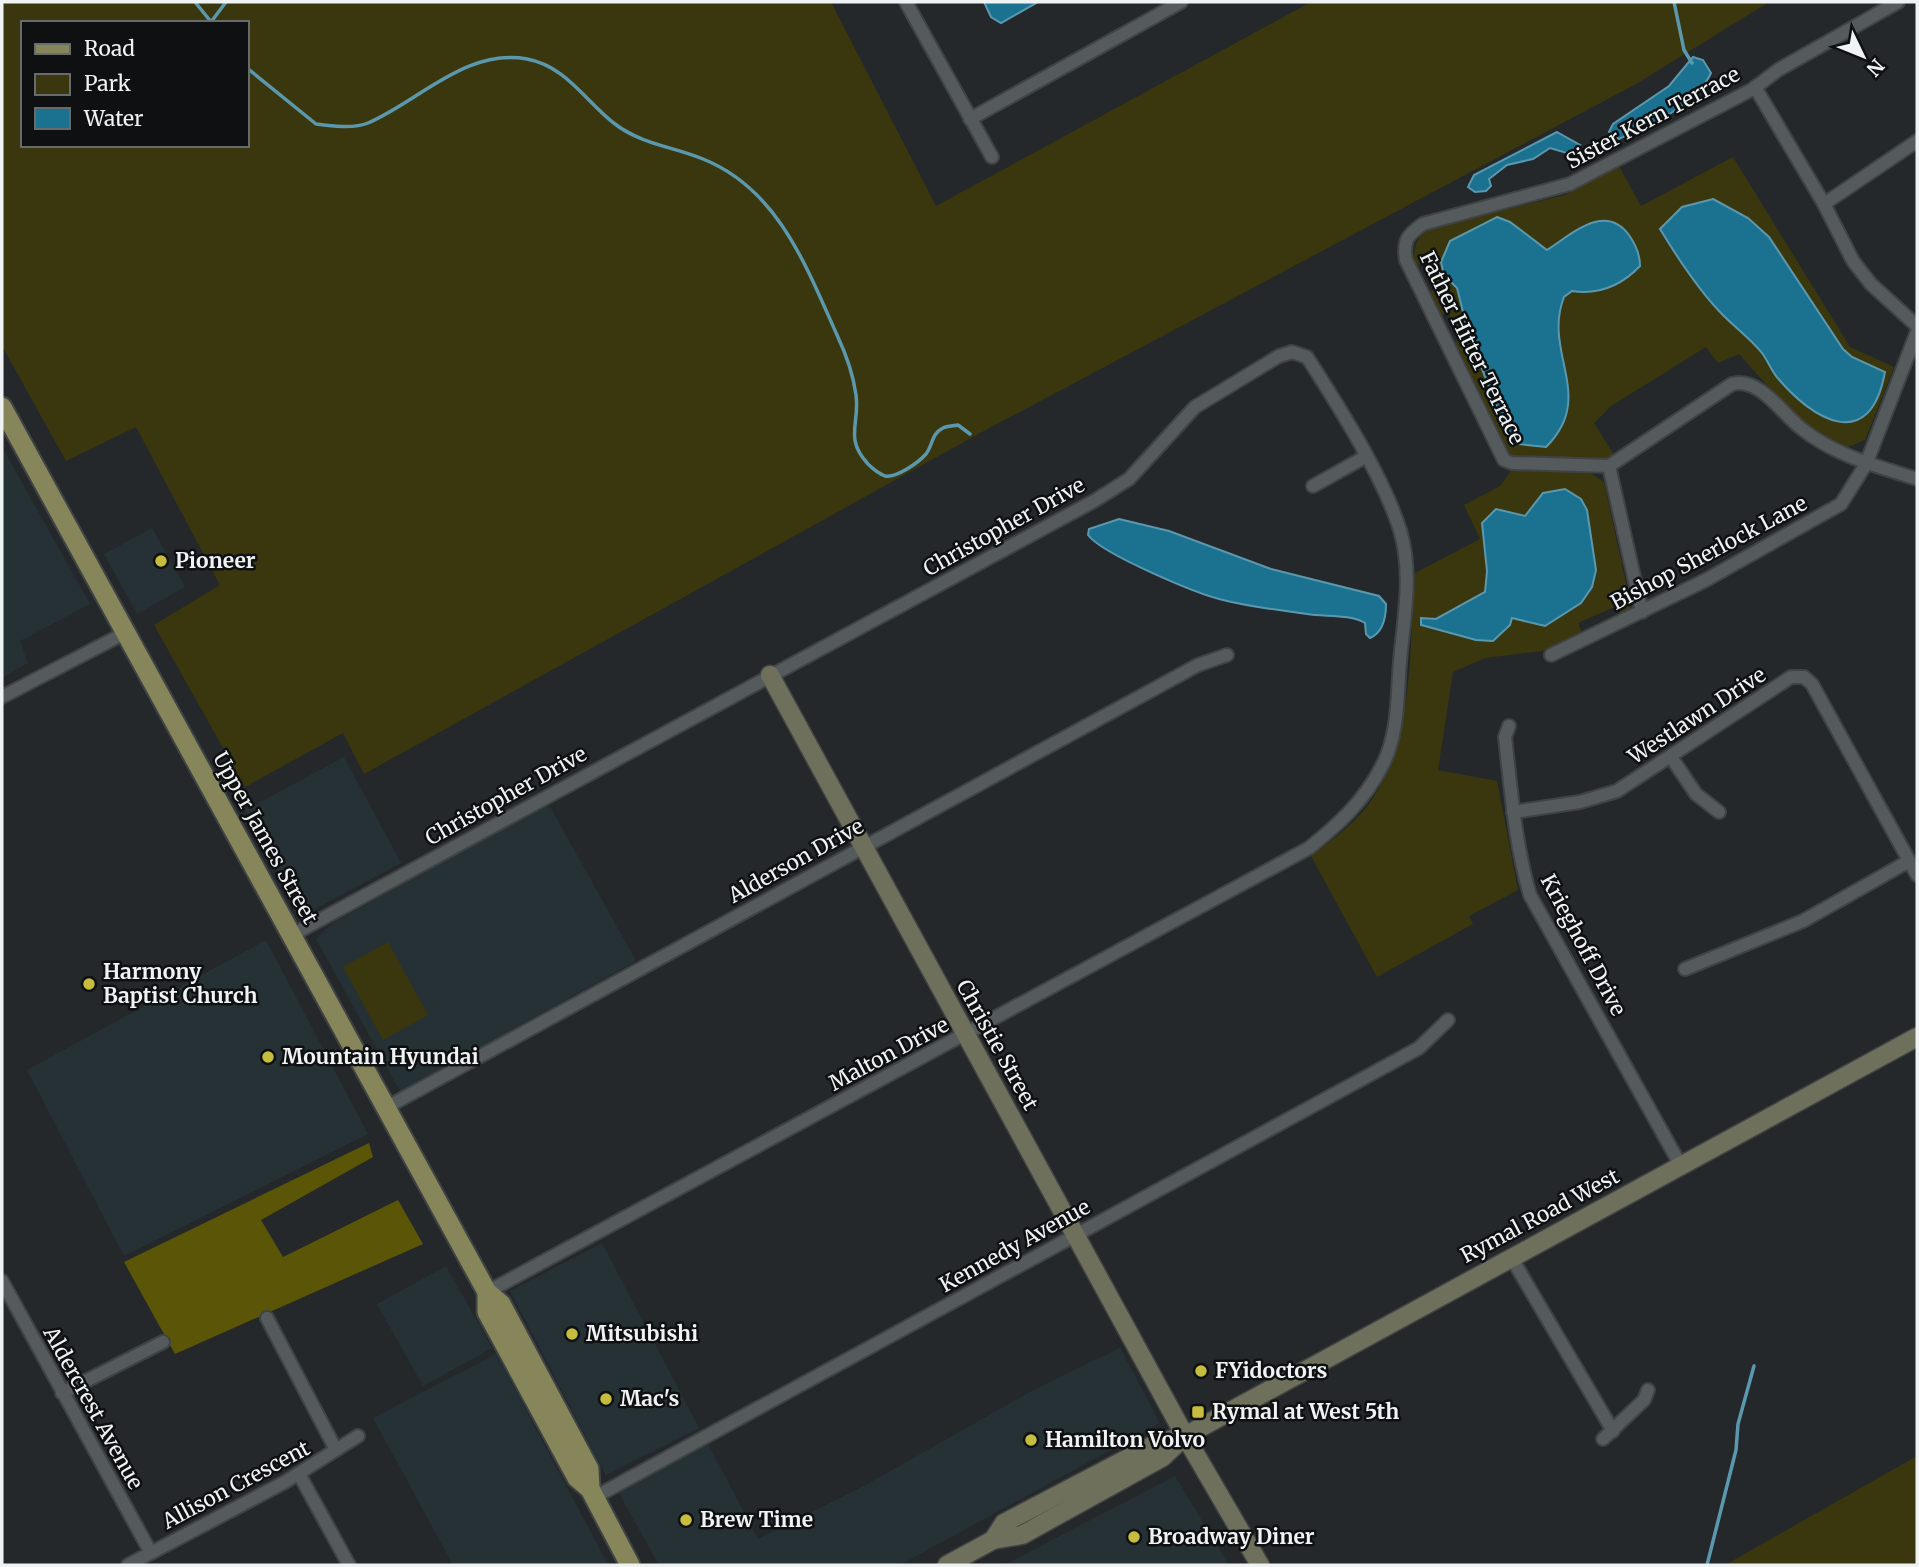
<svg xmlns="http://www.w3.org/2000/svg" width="1919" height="1567" font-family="Merriweather,serif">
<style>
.built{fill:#263136}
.green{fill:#3a370e;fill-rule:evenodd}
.forest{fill:#5b5607}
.water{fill:#1b7190;stroke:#5b98ae;stroke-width:2}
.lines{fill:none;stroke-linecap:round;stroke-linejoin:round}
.stream{stroke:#5b98ae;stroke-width:3.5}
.street-casing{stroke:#3f4344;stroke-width:16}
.secondary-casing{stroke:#3f4344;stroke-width:21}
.primary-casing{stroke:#3f4344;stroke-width:23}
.street{stroke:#555a5c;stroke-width:12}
.secondary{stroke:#6e705b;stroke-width:18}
.primary{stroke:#87865b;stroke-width:19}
.poi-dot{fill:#c6bc3d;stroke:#0e1011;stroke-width:2.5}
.labels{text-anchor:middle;stroke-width:5;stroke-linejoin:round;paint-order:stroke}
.street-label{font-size:21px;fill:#f0f3f4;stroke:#0e1011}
.poi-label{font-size:21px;font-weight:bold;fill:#f0f3f4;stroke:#0e1011;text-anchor:start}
</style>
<rect width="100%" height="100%" fill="#24282a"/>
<!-- built -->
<g class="built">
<polygon points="2,447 90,604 20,641 28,663 2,678"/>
<polygon points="152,528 185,587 137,614 104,554"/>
<polygon points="344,757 401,863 302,916 245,810"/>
<polygon points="548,803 636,961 400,1091 316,939 331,924"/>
<polygon points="266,940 368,1134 124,1256 27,1070"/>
<polygon points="602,1243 699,1428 606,1475 510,1291"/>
<polygon points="446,1266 492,1348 423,1386 377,1304"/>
<polygon points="1120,1348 1160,1423 900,1565 659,1565 619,1493 707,1442 758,1539 864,1486 1037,1388"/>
<polygon points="496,1354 603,1555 609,1565 453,1565 373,1418"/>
<polygon points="1175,1476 1229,1565 1004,1565"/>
</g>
<!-- green -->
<g class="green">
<path d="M 2,2 L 831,2 L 936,206 L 1311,2 L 1769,2 L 1636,84 L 982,432 L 364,774 L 343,733 L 245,787 L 154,625 L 220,585 L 136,427 L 66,461 L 2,346 ZM 23,23 L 247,23 L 247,145 L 23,145 Z"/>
<path d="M 1733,157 L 1850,347 L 1894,367 L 1865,440 L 1848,447 C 1801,429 1772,390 1739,354 L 1718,363 L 1706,347 L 1611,406 L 1594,423 L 1614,455 L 1604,460 L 1520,460 L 1507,453 L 1455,342 L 1462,339 L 1448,313 L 1441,316 L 1430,292 L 1439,286 L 1425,261 L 1415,267 C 1413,249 1414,242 1427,229 L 1565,195 L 1619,166 L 1641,206 Z"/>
<path d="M 1511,471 L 1587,471 L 1604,482 L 1631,607 L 1622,616 L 1617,606 L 1578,623 L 1583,635 L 1542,651 L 1485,658 L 1453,672 L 1438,770 L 1497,781 L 1518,890 L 1469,916 L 1473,924 L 1377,977 L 1311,856 C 1333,839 1358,822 1373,798 C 1415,733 1409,647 1415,573 L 1480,539 L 1464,505 L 1500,486 Z"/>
<polygon points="388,942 428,1015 383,1040 343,967"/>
<polygon points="1917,1456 1917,1565 1725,1565"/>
</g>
<!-- forest -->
<polygon class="forest" points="369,1143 373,1157 261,1220 283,1257 398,1200 423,1244 175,1354 124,1262"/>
<!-- water -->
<g class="water">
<polygon points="984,2 1038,2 1001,23 991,17"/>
<path d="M 1693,57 L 1703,60 L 1711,73 C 1696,106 1651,124 1619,139 L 1609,132 L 1613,124 L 1669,86 Z"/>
<polygon points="1557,132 1580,145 1570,154 1550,148 1533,159 1507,165 1489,179 1491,186 1486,191 1475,192 1468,187 1474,175"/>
<path d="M 1713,199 L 1748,218 L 1769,237 L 1843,349 L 1852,357 L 1885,372 C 1870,454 1813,421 1776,376 C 1771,369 1767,360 1762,353 C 1750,338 1733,326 1720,312 C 1697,288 1677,257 1660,229 L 1682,207 Z"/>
<path d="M 1497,217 L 1510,222 L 1547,250 C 1572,234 1605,202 1629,235 C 1636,245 1640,254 1640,266 C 1621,286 1599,295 1572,291 L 1564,297 C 1542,353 1597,396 1546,447 L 1518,444 L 1508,435 L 1469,336 L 1457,288 L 1444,275 L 1441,262 L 1450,241 Z"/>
<polygon points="1565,489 1581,499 1587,510 1596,570 1592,587 1581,603 1545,626 1512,618 1510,625 1493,641 1476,640 1421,625 1421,618 1436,619 1485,592 1487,571 1482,523 1496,509 1525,516 1543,493"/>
<path d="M 1119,519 L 1169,531 L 1271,569 L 1379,596 L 1386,604 C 1386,617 1384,632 1370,638 L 1366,634 L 1365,623 C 1350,614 1325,617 1307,614 C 1279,610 1250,607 1223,600 C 1197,594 1102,554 1088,535 L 1089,529 Z"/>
</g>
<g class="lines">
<!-- stream -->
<g class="stream">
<polyline points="195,2 212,23"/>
<polyline points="1674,2 1684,50 1692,63"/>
<polyline points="211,22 226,2"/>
<path d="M 247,68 L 316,124 C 331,126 354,129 368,123 C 419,101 466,48 527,59 C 566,66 586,102 615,124 C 641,144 674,147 703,159 C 778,189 806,266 837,335 C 846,354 853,373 856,395 C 860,424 844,438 868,464 C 872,468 880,474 885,476 C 897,478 919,462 926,454 C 933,445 931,434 943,428 C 947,426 954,426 958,425 L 970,434"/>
<polyline points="1707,1565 1736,1450 1738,1424 1754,1366"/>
</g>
<defs>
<g id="street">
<polyline points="906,2 992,157"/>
<polyline points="1755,87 1824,204 1853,261 1871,284 1917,326"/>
<polyline points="970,119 1181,2"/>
<polyline points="1824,204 1917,141"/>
<path d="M 1609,466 L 1512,463 L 1504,460 L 1406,260 C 1403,241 1407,235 1423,224 L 1570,184 L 1753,89 L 1778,70 L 1898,2"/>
<path d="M 1609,466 L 1732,384 C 1760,377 1781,413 1802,429 C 1836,456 1877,466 1917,479"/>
<polyline points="1609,466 1642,612"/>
<polyline points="1313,486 1365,457"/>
<polyline points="1551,655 1704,581 1841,504 1866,464 1917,332"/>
<polyline points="2,697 125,633"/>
<path d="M 1509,726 L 1505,737 C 1511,790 1515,844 1530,895 L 1681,1166"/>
<polyline points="1671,757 1696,794 1719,812"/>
<polyline points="1513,812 1580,802 1617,791 1791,677 1804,677 1812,684 1917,875"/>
<path d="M 292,935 L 1094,501 L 1129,479 L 1195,407 L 1279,356 L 1292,352 L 1307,357 C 1338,405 1383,476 1400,530 C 1413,573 1404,617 1400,661 C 1397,696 1399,734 1382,766 C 1364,801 1339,824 1309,848 L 487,1292"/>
<polyline points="1685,969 1803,921 1909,861"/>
<polyline points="387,1107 1198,665 1227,655"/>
<polyline points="1511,1257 1613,1431"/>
<polyline points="2,1281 151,1553"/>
<polyline points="267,1318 335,1448"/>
<polyline points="62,1393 163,1342"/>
<polyline points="1603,1439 1644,1400 1648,1390"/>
<polyline points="299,1474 349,1565"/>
<polyline points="595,1497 1419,1048 1448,1020"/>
<polyline points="128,1565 285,1482 358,1436"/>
</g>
<g id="secondary">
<polyline points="770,675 1185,1436 1260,1565"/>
<polyline points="993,1540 1004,1523 1155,1444 1185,1436"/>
<polyline points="947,1565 993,1540 1022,1535 1163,1457 1185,1436 1917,1037"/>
</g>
<g id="primary">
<polyline points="2,407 487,1292 501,1304 589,1469 590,1489"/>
<polyline points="487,1292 487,1312 577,1478 590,1489 630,1565"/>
</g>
</defs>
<!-- street casing -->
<use href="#street" class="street-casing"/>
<!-- secondary casing -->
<use href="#secondary" class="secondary-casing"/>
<!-- primary casing -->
<use href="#primary" class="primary-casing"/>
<!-- street -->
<use href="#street" class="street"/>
<!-- secondary -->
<use href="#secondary" class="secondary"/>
<!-- primary -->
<use href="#primary" class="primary"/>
</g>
<!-- markers -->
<g class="poi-dot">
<circle cx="161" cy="561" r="7"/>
<circle cx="89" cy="984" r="7"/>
<circle cx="268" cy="1057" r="7"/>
<circle cx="572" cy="1334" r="7"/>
<circle cx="1201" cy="1371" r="7"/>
<circle cx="606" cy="1399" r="7"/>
<rect x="1191" y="1405" width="14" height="14" rx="3.5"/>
<circle cx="1031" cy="1440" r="7"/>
<circle cx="686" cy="1520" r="7"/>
<circle cx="1134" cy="1537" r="7"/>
</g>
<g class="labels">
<!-- street labels -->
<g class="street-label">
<text transform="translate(1653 118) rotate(-28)" y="7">Sister Kern Terrace</text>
<text transform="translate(1472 348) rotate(64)" y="7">Father Hitter Terrace</text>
<text transform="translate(1004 527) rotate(-29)" y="7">Christopher Drive</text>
<text transform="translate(1709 553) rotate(-28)" y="7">Bishop Sherlock Lane</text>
<text transform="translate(1697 716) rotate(-33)" y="7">Westlawn Drive</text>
<text transform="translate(506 796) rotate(-29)" y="7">Christopher Drive</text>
<text transform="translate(265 838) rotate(61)" y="7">Upper James Street</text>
<text transform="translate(796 861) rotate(-29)" y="7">Alderson Drive</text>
<text transform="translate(1583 945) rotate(62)" y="7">Krieghoff Drive</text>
<text transform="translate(997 1045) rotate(61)" y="7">Christie Street</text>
<text transform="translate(889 1054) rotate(-28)" y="7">Malton Drive</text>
<text transform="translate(1540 1216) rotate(-28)" y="7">Rymal Road West</text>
<text transform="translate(1015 1246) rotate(-29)" y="7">Kennedy Avenue</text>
<text transform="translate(93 1408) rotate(61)" y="7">Aldercrest Avenue</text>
<text transform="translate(236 1485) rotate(-28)" y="7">Allison Crescent</text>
</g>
<!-- poi labels -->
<g class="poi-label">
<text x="175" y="568">Pioneer</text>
<text x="103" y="979">Harmony<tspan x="103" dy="24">Baptist Church</tspan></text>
<text x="282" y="1064">Mountain Hyundai</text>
<text x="586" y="1341">Mitsubishi</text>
<text x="1215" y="1378">FYidoctors</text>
<text x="620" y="1406">Mac's</text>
<text x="1212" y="1419">Rymal at West 5th</text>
<text x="1045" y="1447">Hamilton Volvo</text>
<text x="700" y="1527">Brew Time</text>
<text x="1148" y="1544">Broadway Diner</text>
</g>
</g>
<!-- border -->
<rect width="1919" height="1567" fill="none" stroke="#f0f3f4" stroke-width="7"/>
<!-- legend -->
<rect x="21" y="21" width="228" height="126" fill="#0e1011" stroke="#686b6c" stroke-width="2"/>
<rect x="35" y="44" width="35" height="10" fill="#87865b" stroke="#686b6c" stroke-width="2"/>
<text x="84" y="56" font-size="21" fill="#f0f3f4">Road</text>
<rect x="35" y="74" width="35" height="21" fill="#3a370e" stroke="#686b6c" stroke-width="2"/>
<text x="84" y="91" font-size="21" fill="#f0f3f4">Park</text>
<rect x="35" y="108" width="35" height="21" fill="#1b7190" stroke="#686b6c" stroke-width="2"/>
<text x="84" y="126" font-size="21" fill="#f0f3f4">Water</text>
<!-- north arrow -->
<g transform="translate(1863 56) rotate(133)" stroke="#0e1011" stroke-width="5" paint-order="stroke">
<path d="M0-5L12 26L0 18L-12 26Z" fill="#f0f3f4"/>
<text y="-10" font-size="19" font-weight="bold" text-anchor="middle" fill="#f0f3f4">N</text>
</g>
</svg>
